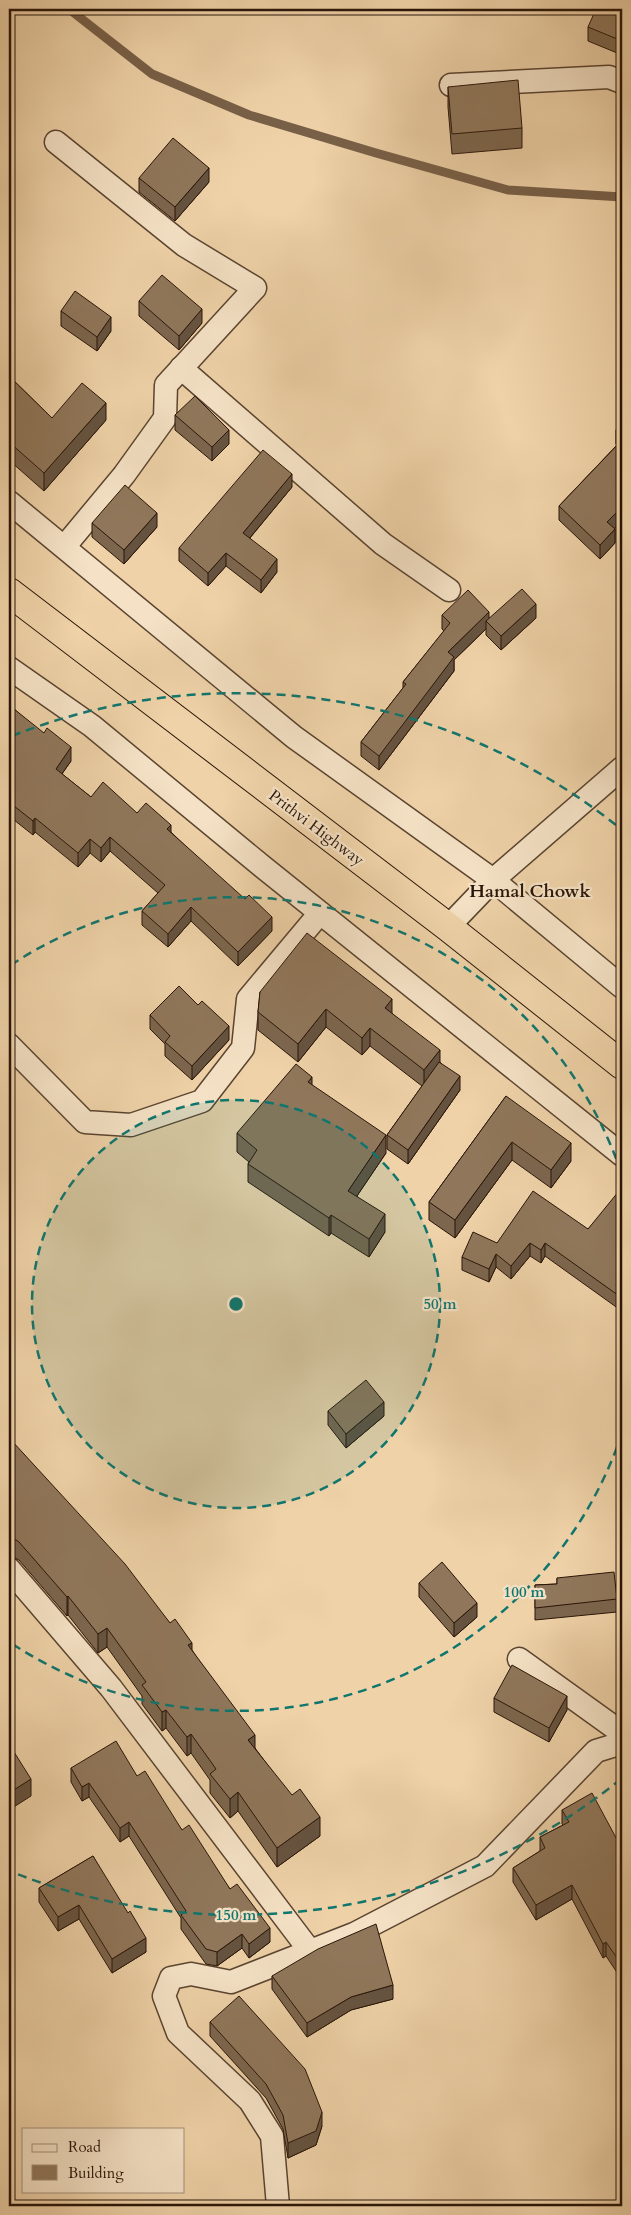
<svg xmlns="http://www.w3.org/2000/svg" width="631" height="2215" font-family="Cardo,serif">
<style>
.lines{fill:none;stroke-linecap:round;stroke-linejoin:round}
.stream{stroke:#786048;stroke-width:9}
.street-casing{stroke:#5a4430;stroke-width:25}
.highway-casing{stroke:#291508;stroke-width:30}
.street{stroke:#f5e2c6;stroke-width:22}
.highway{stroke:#efd2a8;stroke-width:28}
.wall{fill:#7c664e;stroke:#291508}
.shaded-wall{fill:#655340;stroke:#291508}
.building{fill:#90775b;stroke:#291508}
.ring{fill:none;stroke:#0f766e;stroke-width:2.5;stroke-dasharray:9 6}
.labels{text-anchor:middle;stroke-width:4.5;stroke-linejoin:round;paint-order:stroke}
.street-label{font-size:16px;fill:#291508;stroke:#f5e2c6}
.neighbourhood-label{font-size:18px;font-weight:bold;fill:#291508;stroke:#f5e2c6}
.centre{fill:#0f766e;stroke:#f5e2c6;stroke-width:2.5}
.ring-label{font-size:15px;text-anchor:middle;font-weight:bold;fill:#0f766e;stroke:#f5e2c6;stroke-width:4.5;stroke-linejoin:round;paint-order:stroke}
</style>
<rect width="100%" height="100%" fill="#efd2a8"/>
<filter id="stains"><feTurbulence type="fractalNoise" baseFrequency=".004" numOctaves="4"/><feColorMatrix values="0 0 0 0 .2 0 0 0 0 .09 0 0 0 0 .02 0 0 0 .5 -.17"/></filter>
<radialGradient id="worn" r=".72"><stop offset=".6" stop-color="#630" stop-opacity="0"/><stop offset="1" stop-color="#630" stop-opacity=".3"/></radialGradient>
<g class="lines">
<!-- stream -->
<polyline class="stream" points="69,9 152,74 249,115 376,153 508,190 622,197"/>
<defs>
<g id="street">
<polyline points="451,85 609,77 622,82"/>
<polyline points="56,142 184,245 255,288 166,385 165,418 124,475 65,546"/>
<polyline points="181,368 383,544 449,590"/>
<polyline points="9,502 294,737 493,880 622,987"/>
<polyline points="9,668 92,726 263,867 622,1155"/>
<polyline points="448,927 493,880 622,768"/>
<polyline points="9,1045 85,1122 131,1125 202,1101 243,1048 248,999 320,913"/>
<polyline points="9,1569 111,1688 310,1951"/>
<polyline points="519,1659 622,1733"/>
<polyline points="278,2206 272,2136 250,2101 178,2033 164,1996 171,1978 191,1974 231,1982 354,1934 485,1866 596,1751 622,1743"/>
</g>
<polyline id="highway" points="9,592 448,927 622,1065"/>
</defs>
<!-- street casing -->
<use href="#street" class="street-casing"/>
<!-- highway casing -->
<use href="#highway" class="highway-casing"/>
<!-- street -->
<use href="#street" class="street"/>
<!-- highway -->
<use href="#highway" class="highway"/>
</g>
<!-- wall -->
<g class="wall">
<polygon points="622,9 622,55 588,41 588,27"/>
<polygon points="448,87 522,128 522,148 452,154 448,107"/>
<polygon points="139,178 209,182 175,221 139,192"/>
<polygon points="139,301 202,323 179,350 139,316"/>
<polygon points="61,311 111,331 97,351 61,326"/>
<polygon points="9,376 52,418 106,420 44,491 10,461 9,462"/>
<polygon points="175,415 229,444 212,461 175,430"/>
<polygon points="622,423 622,521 615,528 615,543 600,559 559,520 559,506 617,445 616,444 616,430"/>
<polygon points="292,487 250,538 277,572 261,593 226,566 208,586 179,561 179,548"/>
<polygon points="92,523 157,527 124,564 92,537"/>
<polygon points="442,615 489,618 536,618 501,650 486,635 486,629 454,660 454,671 379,770 361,756 361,742 403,688 403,682 444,631 442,629"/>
<polygon points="9,693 13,708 71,761 62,774 91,797 137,813 171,832 272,931 238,966 191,921 168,947 142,925 142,911 158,893 110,851 101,862 90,853 78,867 35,832 33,835 9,816"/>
<polygon points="260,992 392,1013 440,1062 460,1090 408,1164 387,1149 387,1135 422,1086 370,1046 362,1055 326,1027 298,1062 258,1030 258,1012"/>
<polygon points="150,1015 229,1040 192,1080 165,1056 165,1044 150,1029"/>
<polygon points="312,1085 386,1153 357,1196 385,1232 369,1257 331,1233 329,1236 248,1182 248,1164 249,1162 237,1152 237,1133"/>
<polygon points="506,1096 571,1161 551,1188 512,1160 455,1238 429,1220 429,1202"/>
<polygon points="622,1193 622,1316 619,1314 619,1309 545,1256 541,1263 530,1256 511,1279 496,1267 489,1282 462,1270 462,1257 497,1243 588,1229"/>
<polygon points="328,1411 384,1416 346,1448 328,1425"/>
<polygon points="9,1444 170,1623 192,1650 255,1748 320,1836 277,1867 238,1811 230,1818 210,1793 210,1780 191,1753 187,1756 166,1728 162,1731 142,1704 142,1696 107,1647 98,1653 68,1615 67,1616 19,1560 13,1557 9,1557"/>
<polygon points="557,1578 617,1599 617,1612 535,1620 535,1585 557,1584"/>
<polygon points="419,1583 477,1617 454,1637 419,1597"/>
<polygon points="494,1698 567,1710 549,1742 494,1712"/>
<polygon points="71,1768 137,1776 182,1830 230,1889 270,1942 249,1958 242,1948 217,1966 206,1964 181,1929 181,1918 129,1836 120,1842 89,1797 82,1801 71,1782"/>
<polygon points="562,1810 622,1849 622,1980 606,1956 603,1958 572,1899 536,1920 513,1882 513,1868 540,1851 540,1837 563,1825 562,1824"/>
<polygon points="93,1856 146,1952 112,1973 79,1919 58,1931 39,1902 39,1888"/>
<polygon points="272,1976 393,1999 351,2010 307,2037 272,1989"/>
<polygon points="210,2022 322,2126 316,2145 288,2158 283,2129 266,2098 210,2036"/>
</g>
<!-- shaded-wall -->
<g class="shaded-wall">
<polygon points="209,168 209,182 175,221 175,207"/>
<polygon points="202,309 202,323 179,350 179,336"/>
<polygon points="111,317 111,331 97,351 97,337"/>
<polygon points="106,403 106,420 44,491 44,473"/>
<polygon points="229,430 229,444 212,461 212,447"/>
<polygon points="10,443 10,461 9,462 9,444"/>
<polygon points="292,474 292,487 243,546 243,533"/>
<polygon points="622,507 622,521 607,536 607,522"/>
<polygon points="157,513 157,527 124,564 124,550"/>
<polygon points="615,529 615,543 600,559 600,545"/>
<polygon points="226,553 226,566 208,586 208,573"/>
<polygon points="277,559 277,572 261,593 261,580"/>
<polygon points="536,604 536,618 501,650 501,636"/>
<polygon points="489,612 489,624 486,621 486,629 454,660 454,671 379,770 379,756 448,652"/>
<polygon points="13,696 13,710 9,716 9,702"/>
<polygon points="71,747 71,761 56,782 56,769"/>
<polygon points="35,818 35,832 33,835 33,821"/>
<polygon points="171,825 171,838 167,829"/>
<polygon points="110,837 110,851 101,862 101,848"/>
<polygon points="90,839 90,853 78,867 78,853"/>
<polygon points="191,907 191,921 168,947 168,934"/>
<polygon points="272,917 272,931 238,966 238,952"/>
<polygon points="392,999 392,1017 385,1008"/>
<polygon points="326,1009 326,1027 298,1062 298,1044"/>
<polygon points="229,1026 229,1040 192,1080 192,1066"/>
<polygon points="370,1028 370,1046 362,1055 362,1038"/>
<polygon points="440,1050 440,1067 424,1088 424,1070"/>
<polygon points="460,1076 460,1090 408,1164 408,1150"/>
<polygon points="312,1077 312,1095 308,1082"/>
<polygon points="386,1135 386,1153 348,1209 348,1191"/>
<polygon points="512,1142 512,1160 455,1238 455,1220"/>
<polygon points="571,1143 571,1161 551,1188 551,1170"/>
<polygon points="385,1214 385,1232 369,1257 369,1239"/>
<polygon points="331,1215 331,1233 329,1236 329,1218"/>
<polygon points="530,1243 530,1256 511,1279 511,1266"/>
<polygon points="545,1243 545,1256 541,1263 541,1250"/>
<polygon points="496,1254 496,1267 489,1282 489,1269"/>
<polygon points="384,1402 384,1416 346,1448 346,1434"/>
<polygon points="68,1596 68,1615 67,1616 67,1597"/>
<polygon points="477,1603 477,1617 454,1637 454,1623"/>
<polygon points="107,1628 107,1647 98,1653 98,1634"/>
<polygon points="192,1643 192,1661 188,1645"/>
<polygon points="567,1696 567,1710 549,1742 549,1728"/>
<polygon points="166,1710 166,1728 162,1731 162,1712"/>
<polygon points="191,1734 191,1753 187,1756 187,1737"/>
<polygon points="255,1735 255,1754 248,1740"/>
<polygon points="31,1779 31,1796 9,1810 9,1793"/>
<polygon points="89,1783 89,1797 82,1801 82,1787"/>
<polygon points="238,1792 238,1811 230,1818 230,1799"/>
<polygon points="320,1817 320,1836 277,1867 277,1848"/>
<polygon points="129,1822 129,1836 120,1842 120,1828"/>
<polygon points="572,1885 572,1899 536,1920 536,1905"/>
<polygon points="79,1905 79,1919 58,1931 58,1917"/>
<polygon points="270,1928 270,1942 249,1958 249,1944"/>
<polygon points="242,1934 242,1948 217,1966 217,1952"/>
<polygon points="146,1938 146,1952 112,1973 112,1959"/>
<polygon points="606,1942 606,1956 603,1958 603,1944"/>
<polygon points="393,1985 393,1999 351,2010 307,2037 307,2023 351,1997"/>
<polygon points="322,2112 322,2126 316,2145 288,2158 288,2143"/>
</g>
<!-- building -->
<g class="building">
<polygon points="596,9 622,9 622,41 588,27"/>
<polygon points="518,80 522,128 452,134 448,87"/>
<polygon points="173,138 209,168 175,207 139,178"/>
<polygon points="162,275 202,309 179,336 139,301"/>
<polygon points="75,291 111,317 97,337 61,311"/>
<polygon points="9,376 52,418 82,383 106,403 44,473 10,443 9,444"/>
<polygon points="195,396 229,430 212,447 175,415"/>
<polygon points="622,423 622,435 616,430"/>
<polygon points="622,440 622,507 607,522 615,529 600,545 559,506"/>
<polygon points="263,450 292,474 243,533 277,559 261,580 226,553 208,573 179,548"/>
<polygon points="125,485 157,513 124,550 92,523"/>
<polygon points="522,589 536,604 501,636 486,621"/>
<polygon points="468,590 489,612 448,652 454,657 379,756 361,742 406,684 403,682 450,623 442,615"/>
<polygon points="9,693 13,696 9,702"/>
<polygon points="9,705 44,733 47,728 71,747 56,769 91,797 103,782 137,813 146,803 171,825 167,829 245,899 249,895 272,917 238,952 191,907 168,934 142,911 165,885 110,837 101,848 90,839 78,853 35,818 33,821 9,802"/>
<polygon points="307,933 392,999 385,1008 440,1050 424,1070 370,1028 362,1038 326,1009 298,1044 258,1012 260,992"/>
<polygon points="179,986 198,1005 202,1001 229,1026 192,1066 165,1042 170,1036 150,1015"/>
<polygon points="439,1062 460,1076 408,1150 387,1135"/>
<polygon points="296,1064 312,1077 308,1082 386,1135 348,1191 385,1214 369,1239 331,1215 329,1218 248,1164 257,1150 237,1133"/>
<polygon points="506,1096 571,1143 551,1170 512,1142 455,1220 429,1202"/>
<polygon points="533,1191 588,1229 619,1191 622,1193 622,1303 619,1301 622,1298 545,1243 541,1250 530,1243 511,1266 496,1254 489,1269 462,1257 473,1232 497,1243"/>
<polygon points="366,1380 384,1402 346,1434 328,1411"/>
<polygon points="12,1441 125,1564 170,1623 175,1619 192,1643 188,1645 255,1735 248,1740 292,1795 300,1789 320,1817 277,1848 238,1792 230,1799 210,1774 216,1769 191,1734 187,1737 166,1710 162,1712 142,1685 146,1682 107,1628 98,1634 68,1596 67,1597 19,1542 13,1538 9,1538 9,1444"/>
<polygon points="442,1562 477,1603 454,1623 419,1583"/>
<polygon points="614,1572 617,1599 535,1608 535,1585 557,1584 557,1578"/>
<polygon points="512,1665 567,1696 549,1728 494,1698"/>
<polygon points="116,1741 137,1776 145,1771 182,1830 189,1825 230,1889 237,1884 270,1928 249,1944 242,1934 217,1952 206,1949 181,1915 186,1911 129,1822 120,1828 89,1783 82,1787 71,1768"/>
<polygon points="9,1744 31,1779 9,1793"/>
<polygon points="592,1793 622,1849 622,1965 606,1942 603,1944 572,1885 536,1905 513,1868 545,1848 540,1837 569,1822 562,1810"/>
<polygon points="93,1856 128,1913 130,1911 146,1938 112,1959 79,1905 58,1917 39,1888"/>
<polygon points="376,1924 393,1985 351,1997 307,2023 272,1976 318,1949"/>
<polygon points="239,1996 305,2069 322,2112 316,2131 288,2143 283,2115 266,2084 210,2022"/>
</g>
<!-- distance rings -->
<circle cx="236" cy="1304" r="204" fill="#0f766e" fill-opacity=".12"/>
<g class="ring">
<circle cx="236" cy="1304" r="204"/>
<path d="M622 1433A407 407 0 0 1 11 1643M11 965A407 407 0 0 1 622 1175"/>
<path d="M621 1779A611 611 0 0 1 12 1872M12 736A611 611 0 0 1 621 829"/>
</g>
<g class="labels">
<!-- street labels -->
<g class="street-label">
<text transform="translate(317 827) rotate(37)" y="6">Prithvi Highway</text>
</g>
<!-- neighbourhood labels -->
<g class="neighbourhood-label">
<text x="530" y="897">Hamal Chowk</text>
</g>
</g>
<circle cx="236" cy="1304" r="8" class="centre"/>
<g class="ring-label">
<text x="440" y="1309">50 m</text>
<text x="524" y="1597">100 m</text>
<text x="236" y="1920">150 m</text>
</g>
<!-- margin -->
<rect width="631" height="2215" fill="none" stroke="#efd2a8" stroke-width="30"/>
<rect x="10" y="10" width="611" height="2195" fill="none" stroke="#291508" stroke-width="2.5"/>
<rect x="15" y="15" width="601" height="2185" fill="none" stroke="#291508"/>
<!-- legend -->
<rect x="22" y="2128" width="162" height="65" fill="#f5e2c6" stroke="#a3907a"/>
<rect x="32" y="2144" width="25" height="8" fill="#f5e2c6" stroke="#a3907a"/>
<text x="68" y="2152" font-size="15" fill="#291508">Road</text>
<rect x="32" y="2165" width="25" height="15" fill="#90775b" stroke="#a3907a"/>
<text x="68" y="2178" font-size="15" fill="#291508">Building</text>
<rect width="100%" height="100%" filter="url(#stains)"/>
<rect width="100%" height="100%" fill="url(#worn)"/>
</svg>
